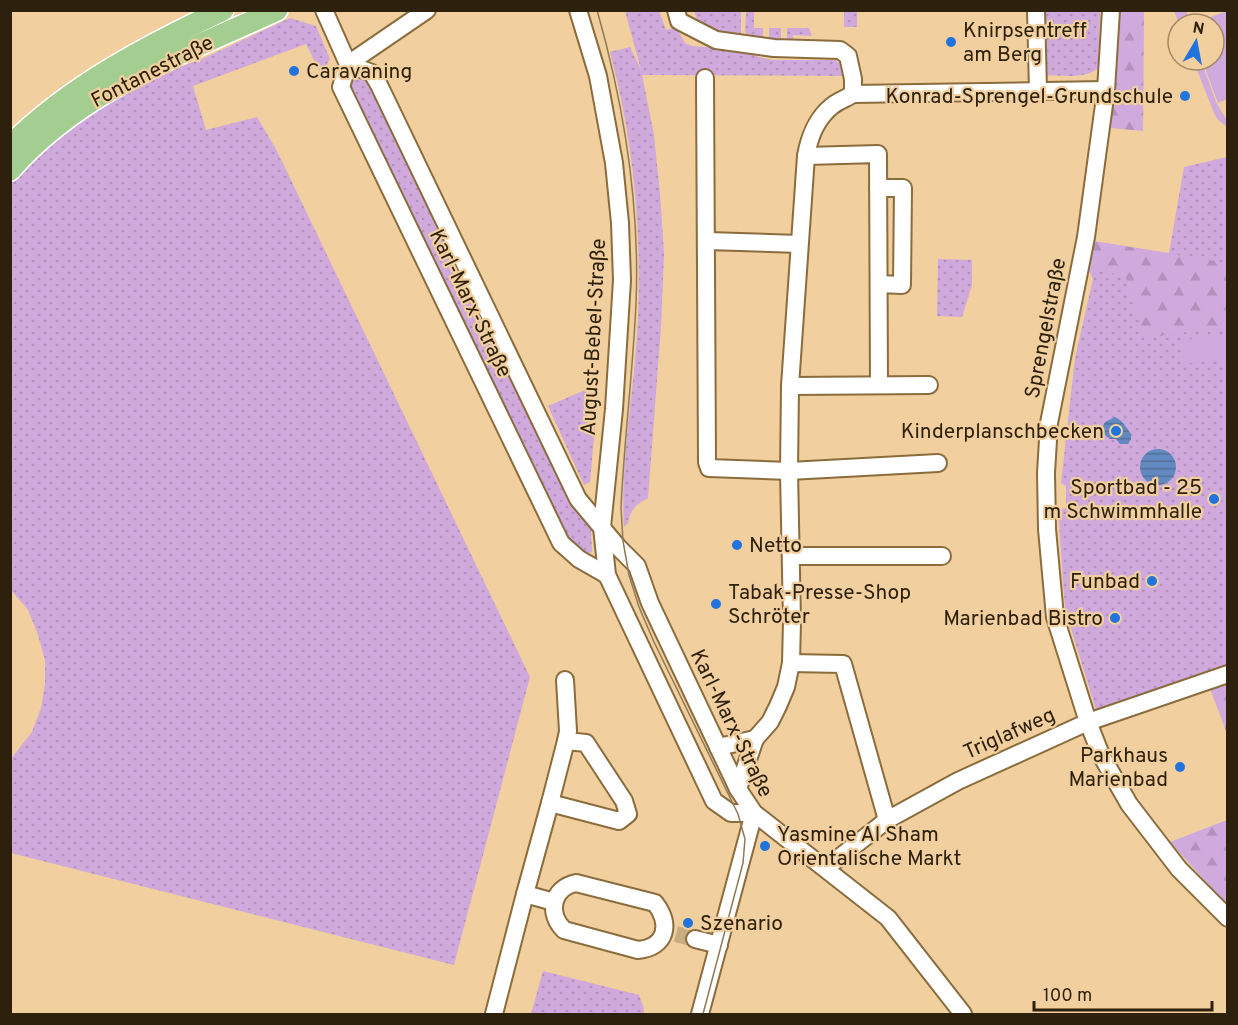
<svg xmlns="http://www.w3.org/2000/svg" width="1238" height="1025" font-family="Overpass,sans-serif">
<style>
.green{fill:url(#green-dots)}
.forest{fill:url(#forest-firs)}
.pitch{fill:#d0a9dd}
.water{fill:url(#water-rules)}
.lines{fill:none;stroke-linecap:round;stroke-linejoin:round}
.minor-tunnel{stroke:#caac81;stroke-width:16;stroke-dasharray:16 8;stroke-linecap:butt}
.minor-casing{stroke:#8a6c3d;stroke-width:20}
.major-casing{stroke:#fff;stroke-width:24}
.minor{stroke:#fff;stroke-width:16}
.major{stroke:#a4cd92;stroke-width:21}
.tram{stroke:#907956;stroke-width:1.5}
.poi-dot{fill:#2173de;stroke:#f1cf9e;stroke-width:2}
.labels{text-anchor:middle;stroke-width:4.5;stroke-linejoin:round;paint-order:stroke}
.poi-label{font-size:21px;fill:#2d210d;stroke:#f1cf9e;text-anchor:start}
.street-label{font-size:21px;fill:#2d210d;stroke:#f1cf9e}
</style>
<defs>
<pattern id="green-dots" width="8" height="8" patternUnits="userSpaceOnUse" patternTransform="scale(1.5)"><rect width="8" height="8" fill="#d0a9dd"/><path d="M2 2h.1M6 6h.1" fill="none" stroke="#b391bc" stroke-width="1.8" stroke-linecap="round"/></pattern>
<pattern id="forest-firs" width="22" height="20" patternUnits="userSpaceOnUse" patternTransform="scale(1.5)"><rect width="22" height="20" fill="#d0a9dd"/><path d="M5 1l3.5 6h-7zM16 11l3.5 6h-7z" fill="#b391bc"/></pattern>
<pattern id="water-rules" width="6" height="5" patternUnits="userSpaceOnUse" patternTransform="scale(1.5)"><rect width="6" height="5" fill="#638ac0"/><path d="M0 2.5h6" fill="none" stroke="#52709a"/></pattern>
</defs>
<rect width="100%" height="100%" fill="#f1cf9e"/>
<!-- green -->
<g class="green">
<path d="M 625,11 L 659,11 L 666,30 L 676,27 L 685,43 L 692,46 L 744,50 L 758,57 L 772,60 L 835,60 L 845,68 L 847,76 L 642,75 L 654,135 L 660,194 L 664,254 L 661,327 L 648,498 C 637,503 630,510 628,523 L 624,527 C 620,463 633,400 637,336 C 643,241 635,145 610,52 L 630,47 L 641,70 Z"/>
<polygon points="694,11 741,11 741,35 712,33 699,25"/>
<rect x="844" y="11" width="13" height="16"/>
<path d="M 1046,11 L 1100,11 L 1098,68 C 1084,80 1059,75 1042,75 L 1041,42 L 1046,36 Z"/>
<polygon points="746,12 754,12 754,28 763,28 763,41 755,37 747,35 745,32"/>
<polygon points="290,18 316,26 330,59 321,74 306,44 193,86 206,130 257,117 276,149 530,677 454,965 11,853 10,760 32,732 41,708 45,684 45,660 37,632 28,610 11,590 11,182 38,151 68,125 163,72 200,60"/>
<polygon points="769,28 781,28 781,45 769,43"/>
<polygon points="787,28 809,28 812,36 793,35 793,44 787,44"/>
<path d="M 356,76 L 363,76 L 374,85 L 578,513 L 591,530 L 592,552 C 580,557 573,545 565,538 L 349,87 Z"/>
<polygon points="1227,157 1227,668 1096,710 1065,609 1058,509 1066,508 1066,486 1061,483 1075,358 1093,279 1089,270 1093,241 1169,253 1184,167"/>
<polygon points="938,259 972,260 972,285 962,317 937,316"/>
<polygon points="599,384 590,482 584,485 548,406"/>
<polygon points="543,971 639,995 644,1009 643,1014 531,1014"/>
</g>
<!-- forest -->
<g class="forest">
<polygon points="1120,11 1144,11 1143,131 1111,128"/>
<polygon points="1093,241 1227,263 1227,327 1164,335 1145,341 1125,275 1089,270"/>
<polygon points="1227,679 1227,734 1209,686"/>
<polygon points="1227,820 1227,905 1170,842"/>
</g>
<!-- pitch -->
<g class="pitch">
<polygon points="1174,11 1187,11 1187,24 1179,24"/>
<polygon points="1227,11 1227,99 1218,103 1202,60 1214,60 1214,24 1192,24"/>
<polygon points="1193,60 1201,60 1216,102 1227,121 1227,127 1218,120 1214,113"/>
<polygon points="1227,335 1227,359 1185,364 1182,340"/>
</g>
<!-- water -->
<g class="water">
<path d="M 1115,417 C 1122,420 1127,428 1131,434 L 1131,439 L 1128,444 L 1120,444 L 1116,439 L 1110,439 L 1104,434 L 1103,426 L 1105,422 Z"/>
<circle cx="1158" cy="467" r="18"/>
</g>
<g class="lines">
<!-- minor-tunnel -->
<polyline class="minor-tunnel" points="676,934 695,939"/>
<defs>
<g id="minor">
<polyline points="324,10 348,64 341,87 561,543 579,559 607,575"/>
<polyline points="578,10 598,76 614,163 620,223 622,280 614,409 602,527 607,575 714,801 731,813 754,813"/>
<polyline points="676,10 679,21 716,40 774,48 840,50 848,56 853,79 853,94"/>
<polyline points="1036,10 1038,91"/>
<polyline points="1111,10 1106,90 1086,237 1049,423 1046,473 1047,529 1055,617 1088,722 1101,755 1129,804 1179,869 1228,918"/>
<polyline points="348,64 372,73 379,85 578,499 618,547 637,566 650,603 738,789 754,813 888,918 963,1014"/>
<polyline points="348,64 427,10"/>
<polyline points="705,78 707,462 709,468 789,471 938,463"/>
<polyline points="806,156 878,154 879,385"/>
<polyline points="878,188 903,188 902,285 879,284"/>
<polyline points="707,241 799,244"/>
<polyline points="790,386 929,385"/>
<polyline points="791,556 942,556"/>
<polyline points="791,663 843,664 887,820"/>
<polyline points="718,747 755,739"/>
<path d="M 738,789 L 755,739 L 770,722 L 778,706 L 786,687 L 791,663 L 792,621 L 789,471 L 790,386 L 806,156 C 809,138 817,118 832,106 C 838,101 847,98 853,94 L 1106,90"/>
<polyline points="550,803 566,741"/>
<polyline points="826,868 887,820 958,781 1088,722 1228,674"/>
<path d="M 576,883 L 655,903 C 671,924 667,947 638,950 L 564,930 C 547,913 552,888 576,883 Z"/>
<polyline points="525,894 550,803 619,821 628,814 624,801 586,743 566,741 568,731 565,680"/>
<polyline points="695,939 719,945"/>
<polyline points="494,1014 525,894 554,902"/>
<polyline points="700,1014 754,813"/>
</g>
<g id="major">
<path d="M 10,146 C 70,86 147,46 223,10"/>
<path d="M 10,170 C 81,89 182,54 277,10"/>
</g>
</defs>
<!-- minor casing -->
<use href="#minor" class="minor-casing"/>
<!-- major casing -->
<use href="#major" class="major-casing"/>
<!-- minor -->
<use href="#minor" class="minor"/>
<!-- major -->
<use href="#major" class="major"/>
<!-- tram -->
<path class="tram" d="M 597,10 C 624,105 640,205 636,303 C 633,372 624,440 621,508 L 623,541 L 629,575 L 639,607 L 654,642 L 738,814 L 745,839 L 743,863 L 703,1014"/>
</g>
<!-- markers -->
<g class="poi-dot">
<circle cx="951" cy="42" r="6"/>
<circle cx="294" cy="71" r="6"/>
<circle cx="1185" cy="96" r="6"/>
<circle cx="1116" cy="431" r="6"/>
<circle cx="1214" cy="499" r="6"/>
<circle cx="737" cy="545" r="6"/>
<circle cx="1152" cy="581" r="6"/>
<circle cx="716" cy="604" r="6"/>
<circle cx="1115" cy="618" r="6"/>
<circle cx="1180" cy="767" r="6"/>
<circle cx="765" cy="846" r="6"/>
<circle cx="688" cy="923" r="6"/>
</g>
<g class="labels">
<!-- poi labels -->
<g class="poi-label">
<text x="963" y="37">Knirpsentreff<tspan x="963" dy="24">am Berg</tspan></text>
<text x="306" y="78">Caravaning</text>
<text x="1173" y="103" text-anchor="end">Konrad-Sprengel-Grundschule</text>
<text x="1104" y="438" text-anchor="end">Kinderplanschbecken</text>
<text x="1202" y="494" text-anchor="end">Sportbad - 25<tspan x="1202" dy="24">m Schwimmhalle</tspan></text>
<text x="749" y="552">Netto</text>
<text x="1140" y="588" text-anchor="end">Funbad</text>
<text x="728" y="599">Tabak-Presse-Shop<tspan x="728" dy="24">Schröter</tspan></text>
<text x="1103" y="625" text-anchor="end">Marienbad Bistro</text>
<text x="1168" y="762" text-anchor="end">Parkhaus<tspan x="1168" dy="24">Marienbad</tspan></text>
<text x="777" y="841">Yasmine Al Sham<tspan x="777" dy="24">Orientalische Markt</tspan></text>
<text x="700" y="930">Szenario</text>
</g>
<!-- street labels -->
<g class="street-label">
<text transform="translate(152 71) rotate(-27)" y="7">Fontanestraße</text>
<text transform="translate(471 303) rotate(64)" y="7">Karl-Marx-Straße</text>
<text transform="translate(1045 328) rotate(-79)" y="7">Sprengelstraße</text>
<text transform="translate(593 337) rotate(-87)" y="7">August-Bebel-Straße</text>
<text transform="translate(732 723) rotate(64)" y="7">Karl-Marx-Straße</text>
<text transform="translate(1009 733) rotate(-24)" y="7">Triglafweg</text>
</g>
</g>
<!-- border -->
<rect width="1238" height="1025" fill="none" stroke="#2d210d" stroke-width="24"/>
<!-- north arrow -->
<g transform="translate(1196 42) rotate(10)"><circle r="28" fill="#f1cf9e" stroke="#a38964" stroke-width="1.5"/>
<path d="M0-4.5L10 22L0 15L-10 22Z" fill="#2173de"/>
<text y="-9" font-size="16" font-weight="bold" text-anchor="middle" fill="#2d210d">N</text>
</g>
<!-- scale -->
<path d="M1034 1001v9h178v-9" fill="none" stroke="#2d210d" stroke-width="3"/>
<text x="1043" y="1001" font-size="18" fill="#2d210d" stroke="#f1cf9e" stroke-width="4.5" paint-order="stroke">100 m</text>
</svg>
